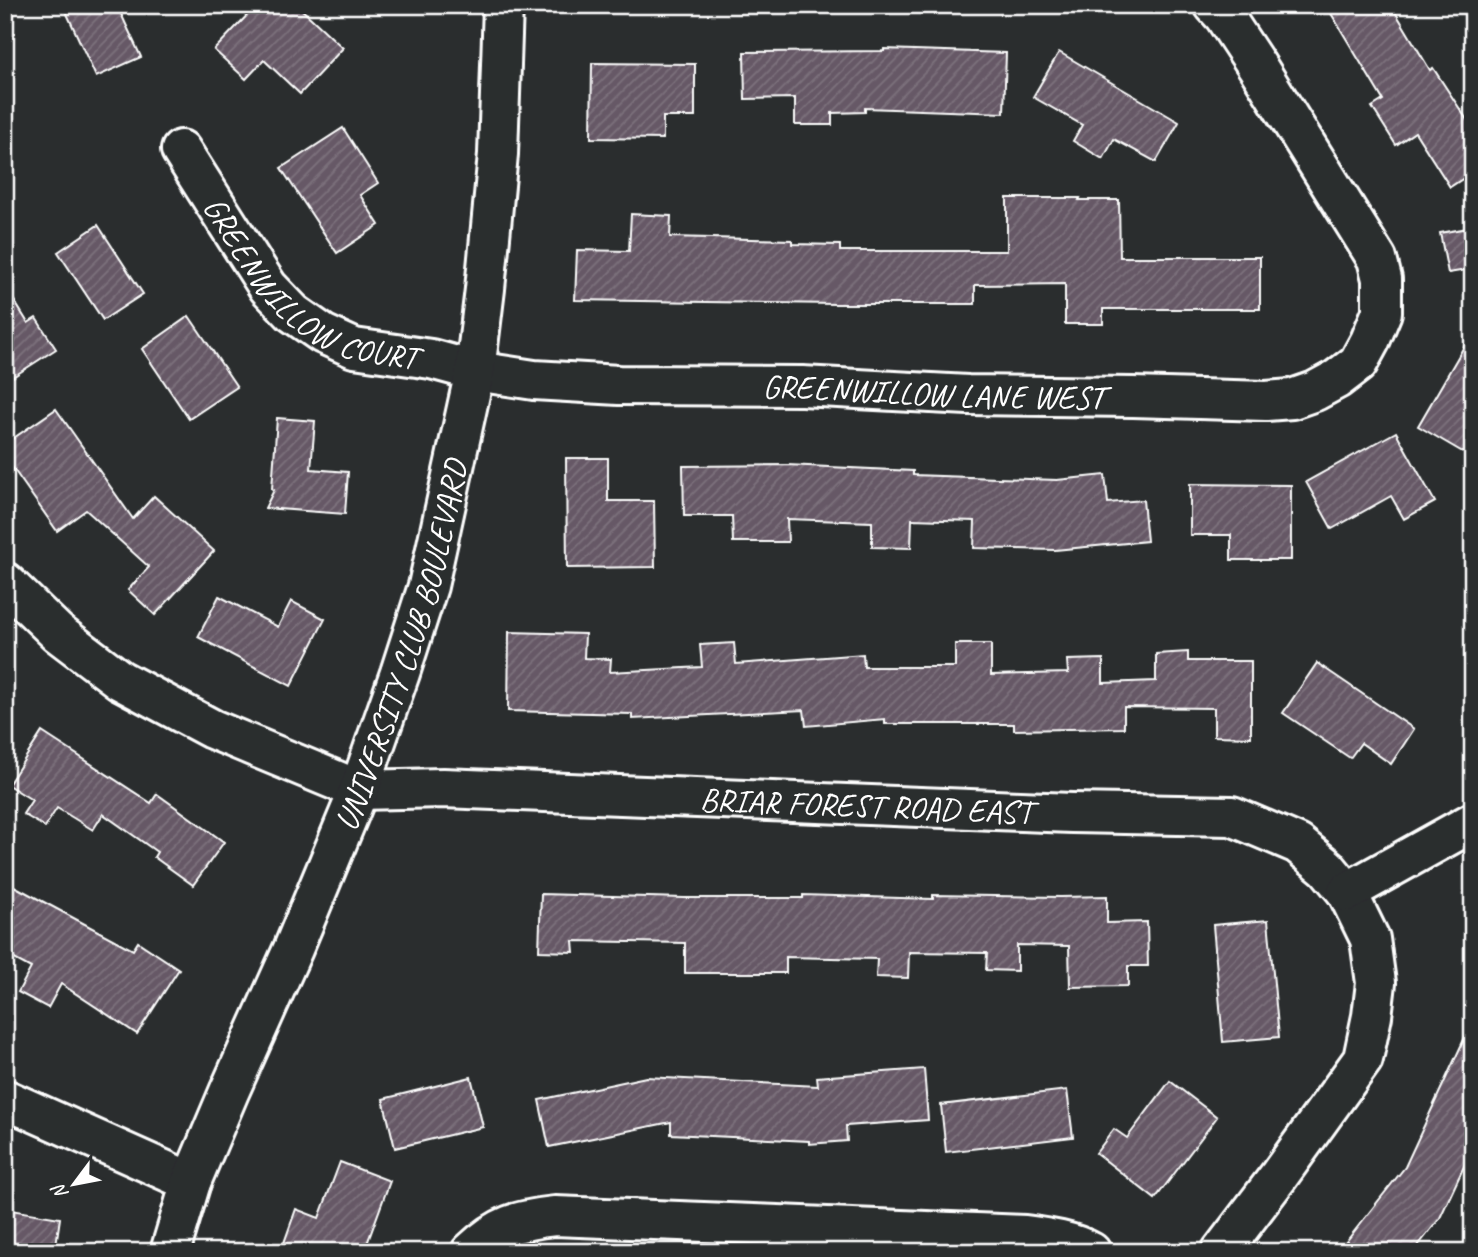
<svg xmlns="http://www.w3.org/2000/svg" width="1478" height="1257" font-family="Caveat,sans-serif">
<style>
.building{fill:url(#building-hatch);stroke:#fff;stroke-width:2}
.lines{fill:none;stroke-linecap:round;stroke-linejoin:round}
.minor-casing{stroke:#fff;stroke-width:44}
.minor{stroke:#2a2d2e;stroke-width:38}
.labels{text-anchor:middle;stroke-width:7;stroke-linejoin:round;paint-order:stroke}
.street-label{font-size:33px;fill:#fff;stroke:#2a2d2e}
</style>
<defs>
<pattern id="building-hatch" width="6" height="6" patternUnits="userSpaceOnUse" patternTransform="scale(1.75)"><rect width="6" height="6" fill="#665966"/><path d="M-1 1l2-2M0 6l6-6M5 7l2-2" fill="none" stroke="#7d727d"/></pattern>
</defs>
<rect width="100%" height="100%" fill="#2a2d2e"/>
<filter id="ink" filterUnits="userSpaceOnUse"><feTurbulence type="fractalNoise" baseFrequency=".0143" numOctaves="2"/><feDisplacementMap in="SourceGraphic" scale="14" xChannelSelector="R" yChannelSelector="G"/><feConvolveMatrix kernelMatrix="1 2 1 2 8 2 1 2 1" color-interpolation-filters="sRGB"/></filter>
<g filter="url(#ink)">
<!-- building -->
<g class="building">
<polygon points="63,5 117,5 141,57 96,77"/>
<polygon points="257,5 297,5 343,48 300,94 264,60 246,79 214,50"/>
<polygon points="1326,5 1391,5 1430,70 1433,68 1473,129 1473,172 1450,187 1415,132 1396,145 1372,107 1383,100"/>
<polygon points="884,49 1006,53 1004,113 865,108 865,112 832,113 832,125 795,125 795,98 745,99 744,52 884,51"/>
<polygon points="1059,52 1179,122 1156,162 1114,139 1103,159 1073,141 1082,125 1033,97"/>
<polygon points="592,63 695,64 695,117 663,117 663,139 591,138"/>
<polygon points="343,128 378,183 360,195 379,225 337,253 281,168"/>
<polygon points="1007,198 1080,198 1079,200 1119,200 1120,257 1260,257 1260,309 1103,309 1103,324 1065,324 1065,284 975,285 975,304 835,304 575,300 577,250 629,251 631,214 671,216 670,237 792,240 792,244 840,245 840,251 1007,251"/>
<polygon points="98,225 143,294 103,320 58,252"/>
<polygon points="1473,227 1473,269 1448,273 1440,233"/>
<polygon points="5,286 28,323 36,318 56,349 5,382"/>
<polygon points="189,316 237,387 189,419 142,349"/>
<polygon points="1473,331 1473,458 1418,426"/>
<polygon points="56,409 133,519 154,496 214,551 155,615 128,590 149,567 86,510 57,531 5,457 5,444"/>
<polygon points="277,418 315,421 311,469 348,472 345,514 265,508 274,490 272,489"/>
<polygon points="1396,432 1435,502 1404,519 1391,496 1332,529 1306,482"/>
<polygon points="566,458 608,458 608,501 654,501 655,567 567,568"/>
<polygon points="787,465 913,471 913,475 1057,480 1105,475 1108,503 1143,500 1147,541 1055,550 974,548 975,521 912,519 911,548 872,547 872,522 787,519 788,542 733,542 732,516 684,516 683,466"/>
<polygon points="1190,484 1291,485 1291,560 1231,560 1231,535 1190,535"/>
<polygon points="219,596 278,627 291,601 325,619 291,686 198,637"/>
<polygon points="509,632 585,634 584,658 611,659 610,672 702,667 700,645 734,643 736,664 863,654 864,667 955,667 955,644 991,644 991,675 1068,673 1067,660 1103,659 1103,683 1156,681 1156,654 1188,652 1188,661 1251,661 1251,737 1214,736 1214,708 1124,707 1124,728 1014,730 1014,724 885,724 885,719 806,726 804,710 632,719 632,714 508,711"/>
<polygon points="1317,663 1414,729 1391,764 1361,743 1350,758 1283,713"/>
<polygon points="42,732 151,803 157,794 224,842 193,885 154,857 157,852 103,814 93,830 57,808 45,827 23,814 32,800 8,785"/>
<polygon points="14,886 133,950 138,942 179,969 137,1034 61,984 48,1008 18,992 31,968 5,954 5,903"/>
<polygon points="541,894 684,898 803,898 803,895 933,899 933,895 1061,897 1107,896 1107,923 1147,922 1148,966 1128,966 1128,986 1070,987 1069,946 1017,945 1017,971 986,970 987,953 909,952 908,978 876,977 877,959 786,957 786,973 685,973 685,943 573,941 574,952 539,951"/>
<polygon points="1268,920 1279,1037 1223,1042 1213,925"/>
<polygon points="1473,1020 1473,1147 1440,1218 1413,1252 1338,1252 1405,1167"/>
<polygon points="924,1069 928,1120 846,1126 847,1141 809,1144 809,1141 671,1134 671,1122 549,1147 539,1100 646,1077 818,1086 817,1077"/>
<polygon points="471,1077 483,1127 395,1148 383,1099"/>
<polygon points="1170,1081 1217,1117 1155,1199 1096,1153 1114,1129 1127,1138"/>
<polygon points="1067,1090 1073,1137 946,1152 941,1105"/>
<polygon points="340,1162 390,1181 364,1252 308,1252 284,1243 296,1209 319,1218"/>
<polygon points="5,1209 60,1218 55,1252 5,1252"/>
</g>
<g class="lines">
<defs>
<g id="minor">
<path id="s1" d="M 181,150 L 268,287 L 293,313 L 323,334 L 354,348 L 431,359 L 475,371 L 534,380 L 619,385 L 802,386 L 968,395 L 1133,397 L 1266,401 L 1292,399 L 1315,391 L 1337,379 L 1358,363 L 1370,341 L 1382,312 L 1382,279 L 1377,259 L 1257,66 L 1224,16 L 1214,5"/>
<path id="s2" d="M 5,582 L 58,633 L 120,680 L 212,729 L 359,790 L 443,788 L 1072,813 L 1232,816 L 1298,844 L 1327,868 L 1347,892 L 1370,939 L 1376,983 L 1372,1016 L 1363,1059 L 1278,1177 L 1221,1252"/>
<polyline points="1347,892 1473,822"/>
<polyline points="5,1099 191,1182"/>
<path id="s3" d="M 170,1252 L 191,1182 L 229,1092 L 293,949 L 359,790 L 400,673 L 428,586 L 475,371 L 485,289 L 498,154 L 503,5"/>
<path d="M 471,1252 C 499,1225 518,1220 555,1216 L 1025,1235 C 1047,1238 1071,1241 1091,1252"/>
</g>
</defs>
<!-- minor casing -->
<use href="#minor" class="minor-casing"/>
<!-- minor -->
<use href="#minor" class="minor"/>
</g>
</g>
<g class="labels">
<!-- street labels -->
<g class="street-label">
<text dy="12" stroke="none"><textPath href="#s1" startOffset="196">GREENWILLOW COURT</textPath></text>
<text dy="12" stroke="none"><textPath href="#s1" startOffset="852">GREENWILLOW LANE WEST</textPath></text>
<text dy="12" stroke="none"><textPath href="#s3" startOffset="651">UNIVERSITY CLUB BOULEVARD</textPath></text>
<text dy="12" stroke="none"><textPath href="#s2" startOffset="922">BRIAR FOREST ROAD EAST</textPath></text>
</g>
</g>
<!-- margin -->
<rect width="1478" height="1257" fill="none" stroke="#2a2d2e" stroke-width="28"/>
<rect x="14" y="14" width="1450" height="1229" fill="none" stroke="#fff" stroke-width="2.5" filter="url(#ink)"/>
<!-- north arrow -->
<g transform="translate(74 1184) rotate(238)" stroke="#2a2d2e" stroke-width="5" paint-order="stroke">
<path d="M0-5L12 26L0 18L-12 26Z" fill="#ffffff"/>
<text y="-10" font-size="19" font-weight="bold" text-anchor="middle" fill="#ffffff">N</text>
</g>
</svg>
